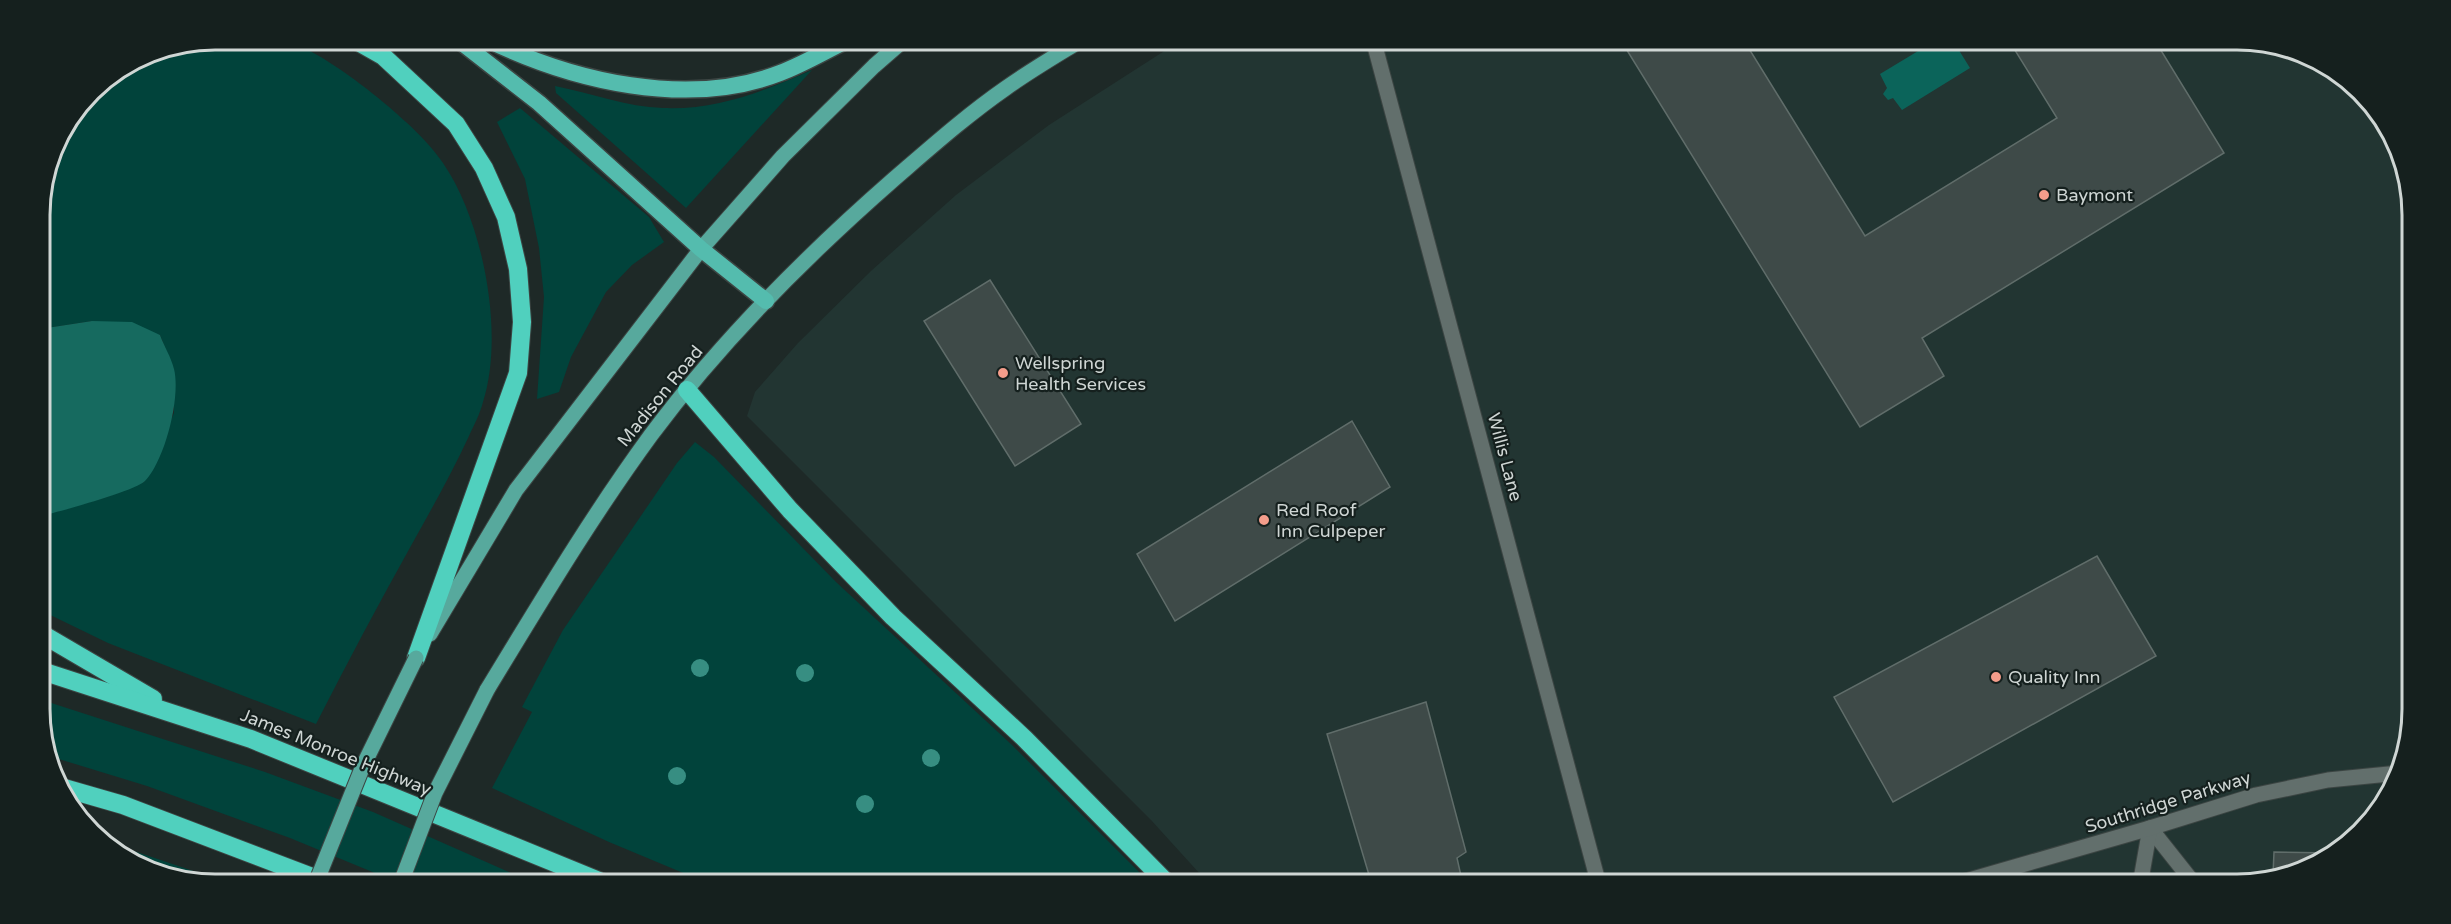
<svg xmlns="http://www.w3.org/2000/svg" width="2451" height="924" font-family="'Varela Round',sans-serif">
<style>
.built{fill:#223532}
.green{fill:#01433b}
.forest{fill:#166a5f}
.water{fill:#0b645a}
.building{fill:#3e4a48;stroke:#606d6a;stroke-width:1.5}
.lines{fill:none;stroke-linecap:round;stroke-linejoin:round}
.service-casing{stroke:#3c4543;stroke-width:17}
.minor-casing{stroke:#3c4543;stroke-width:17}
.primary-casing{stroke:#3c4543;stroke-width:17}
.trunk-casing{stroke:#3c4543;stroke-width:19}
.motorway-casing{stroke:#3c4543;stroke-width:20}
.service{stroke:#626f6c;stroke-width:15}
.minor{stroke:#626f6c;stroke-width:15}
.primary{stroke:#57a99d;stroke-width:15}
.trunk{stroke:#54bcae;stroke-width:16}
.motorway{stroke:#50d0be;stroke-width:18}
.primary-bridge-casing{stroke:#3c4543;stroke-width:17;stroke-linecap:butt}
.primary-bridge{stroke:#57a99d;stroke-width:15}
.tree{fill:#378e82}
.poi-dot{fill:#f49d8b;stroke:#15201e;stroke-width:2}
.labels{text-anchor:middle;stroke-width:4.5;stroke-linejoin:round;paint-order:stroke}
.poi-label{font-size:18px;fill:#cfd6d4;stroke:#15201e;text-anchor:start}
.street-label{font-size:18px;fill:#cfd6d4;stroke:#15201e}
.rim{fill:none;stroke:#cfd6d4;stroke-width:3}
</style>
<rect width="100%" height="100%" fill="#1e2927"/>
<!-- built -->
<polygon class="built" points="1183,39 2236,39 2293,48 2369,99 2410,191 2412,709 2403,766 2376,816 2343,849 2248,885 1210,885 1151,820 747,416 755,392 798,343 871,271 956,195 1049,125"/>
<!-- green -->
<g class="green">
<path d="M 215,39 C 235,39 258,36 278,39 C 312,43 381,98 406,122 C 420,135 432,147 443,163 C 483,221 505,334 483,402 C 480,414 474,425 469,436 C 452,473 432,508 412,544 C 379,603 347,663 316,724 L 108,643 L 42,611 L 41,516 L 107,497 L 144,482 L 174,413 L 174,370 L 160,335 L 92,321 L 40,329 L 39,203 L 57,137 L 99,83 L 148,52 Z"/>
<path d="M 812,70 L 686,208 L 556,93 L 555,86 C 591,93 627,107 663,108 C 719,110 763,91 812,70 Z"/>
<polygon points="520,108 649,217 664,242 632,265 606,292 571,357 559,392 537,399 544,297 539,248 525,179 497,122"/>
<polygon points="695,442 714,457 836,582 1012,745 1152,885 712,885 609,842 492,788 532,712 522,707 563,630 677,463"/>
<polygon points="42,700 265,772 373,812 538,885 404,885 290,838 147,786 49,756 42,743"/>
<polygon points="110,843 235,885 215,885 158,876"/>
</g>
<!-- forest -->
<path class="forest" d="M 92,321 L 132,322 L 160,335 C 164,346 171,357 174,369 C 181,397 165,460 145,481 C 135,491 58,512 41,516 L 40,329 Z"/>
<!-- water -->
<g class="water">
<polygon points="1938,39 1952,39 1970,68 1902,110 1893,98 1888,100 1883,94 1887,88 1880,74"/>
<path d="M 2411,291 L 2411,356 C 2406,336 2399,309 2411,291 Z"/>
</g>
<!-- building -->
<g class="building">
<polygon points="1620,39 1743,39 1865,236 2057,118 2008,39 2154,39 2224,153 1922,338 1944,376 1860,427"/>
<polygon points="990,280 1081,424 1015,466 924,321"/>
<polygon points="1352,421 1390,487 1175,621 1137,554"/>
<polygon points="2097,556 2156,656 1893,802 1834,697"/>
<polygon points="1426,702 1466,852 1457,858 1463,885 1372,885 1327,734"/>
<polygon points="2274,852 2333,853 2273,875"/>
<polygon points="2207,878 2262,879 2248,885 2207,885"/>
</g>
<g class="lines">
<defs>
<g id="service">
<polyline points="2150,828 2192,881 2192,885"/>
<polyline points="2140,885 2150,828"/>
</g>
<g id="minor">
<polyline points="1373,39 1599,885"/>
<polyline points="1952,885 2150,828 2256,795 2328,780 2399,773"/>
</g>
<g id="primary">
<polyline points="430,634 516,490 701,249 783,156 874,66 905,39"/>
<path d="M 487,690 C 540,603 591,517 651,435 C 721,341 806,256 894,179 C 930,148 967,115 1006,88 C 1031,70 1057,55 1083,39"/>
</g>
<g id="trunk">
<polyline points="457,39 539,103 701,249 766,301"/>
<path d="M 486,39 C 572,81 687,109 780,73 C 804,64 827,50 850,39"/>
</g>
<g id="motorway">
<polyline points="353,39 383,56 456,124 484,168 506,217 518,269 522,322 518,373 416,658"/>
<polyline points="687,390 790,510 893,617 1024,738 1169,885"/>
<polyline points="42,634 153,699"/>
<polyline points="42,671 251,739 609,885"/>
<polyline points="64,788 123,805 333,885"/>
</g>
</defs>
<!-- service casing -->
<use href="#service" class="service-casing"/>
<!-- minor casing -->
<use href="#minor" class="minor-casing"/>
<!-- primary casing -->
<use href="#primary" class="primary-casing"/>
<!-- trunk casing -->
<use href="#trunk" class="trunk-casing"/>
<!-- motorway casing -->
<use href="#motorway" class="motorway-casing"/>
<!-- service -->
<use href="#service" class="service"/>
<!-- minor -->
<use href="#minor" class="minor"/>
<!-- primary -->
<use href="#primary" class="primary"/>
<!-- trunk -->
<use href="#trunk" class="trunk"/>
<!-- motorway -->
<use href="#motorway" class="motorway"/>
<defs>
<g id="primary-bridge">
<polyline points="315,885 363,766 416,658"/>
<polyline points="400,885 435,793 487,690"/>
</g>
</defs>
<!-- primary-bridge casing -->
<use href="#primary-bridge" class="primary-bridge-casing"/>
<!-- primary-bridge -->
<use href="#primary-bridge" class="primary-bridge"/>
</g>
<!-- trees -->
<g class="tree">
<circle cx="700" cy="668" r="9"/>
<circle cx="805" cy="673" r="9"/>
<circle cx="931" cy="758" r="9"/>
<circle cx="677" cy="776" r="9"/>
<circle cx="865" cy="804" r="9"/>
</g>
<!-- markers -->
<g class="poi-dot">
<circle cx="2044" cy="195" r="6"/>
<circle cx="1003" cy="373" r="6"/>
<circle cx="1264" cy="520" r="6"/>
<circle cx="1996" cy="677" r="6"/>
</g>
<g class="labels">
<!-- poi labels -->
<g class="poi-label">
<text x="2056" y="201">Baymont</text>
<text x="1015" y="369">Wellspring<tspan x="1015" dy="21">Health Services</tspan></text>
<text x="1276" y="516">Red Roof<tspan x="1276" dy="21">Inn Culpeper</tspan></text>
<text x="2008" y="683">Quality Inn</text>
</g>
<!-- street labels -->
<g class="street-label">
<text transform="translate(660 396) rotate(-51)" y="6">Madison Road</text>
<text transform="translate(1505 457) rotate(75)" y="6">Willis Lane</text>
<text transform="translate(336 752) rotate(22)" y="6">James Monroe Highway</text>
<text transform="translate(2168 802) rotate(-17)" y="6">Southridge Parkway</text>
</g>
</g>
<!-- crop -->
<path d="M0 0H2451V924H0ZM215 50H2237A165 165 0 0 1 2402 215V709A165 165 0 0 1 2237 874H215A165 165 0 0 1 50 709V215A165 165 0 0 1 215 50Z" fill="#15201e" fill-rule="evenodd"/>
<path class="rim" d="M215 50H2237A165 165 0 0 1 2402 215V709A165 165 0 0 1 2237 874H215A165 165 0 0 1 50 709V215A165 165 0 0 1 215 50Z"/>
</svg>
